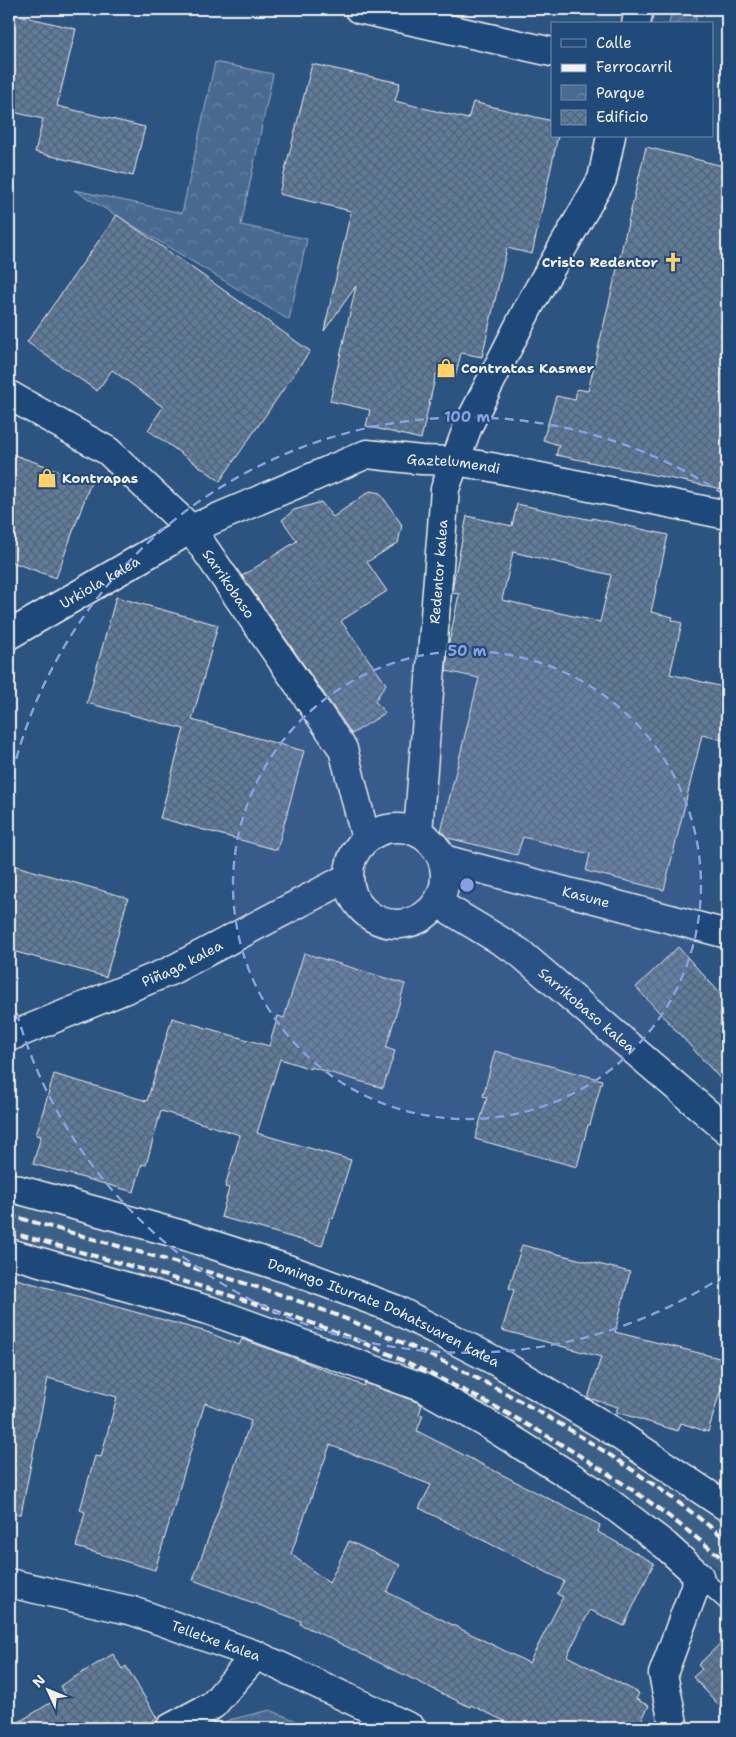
<svg xmlns="http://www.w3.org/2000/svg" width="736" height="1737" font-family="'Shantell Sans',sans-serif">
<style>
.built{fill:#3b6088}
.park{fill:url(#park-crowns);stroke:#9eaebc}
.garden{fill:url(#garden-furrows);stroke:#9eaebc}
.building{fill:url(#building-cross-hatch);stroke:#f4f1e8;fill-rule:evenodd}
.lines{fill:none;stroke-linecap:round;stroke-linejoin:round}
.service-casing{stroke:#f4f1e8;stroke-width:21}
.minor-casing{stroke:#f4f1e8;stroke-width:31}
.tertiary-casing{stroke:#f4f1e8;stroke-width:31}
.service{stroke:#1f4a7a;stroke-width:18}
.minor{stroke:#1f4a7a;stroke-width:28}
.tertiary{stroke:#1f4a7a;stroke-width:28}
.rail{stroke:#f4f1e8;stroke-width:4;stroke-dasharray:8 4;stroke-linecap:butt}
.ring{fill:none;stroke:#88a0e0;stroke-width:2.5;stroke-dasharray:9 6}
.labels{text-anchor:middle;stroke-width:4.5;stroke-linejoin:round;paint-order:stroke}
.poi-label{font-size:14px;font-weight:bold;fill:#f4f1e8;stroke:#1f4a7a;text-anchor:start}
.street-label{font-size:14px;fill:#f4f1e8;stroke:#1f4a7a}
.centre{fill:#88a0e0;stroke:#1f4a7a;stroke-width:2.5}
.ring-label{font-size:15px;text-anchor:middle;font-weight:bold;fill:#88a0e0;stroke:#1f4a7a;stroke-width:4.5;stroke-linejoin:round;paint-order:stroke}
</style>
<defs>
<pattern id="park-crowns" width="20" height="18" patternUnits="userSpaceOnUse" patternTransform="scale(1.25)"><rect width="20" height="18" fill="#496b90"/><path d="M2 6a3 3 0 1 1 6 0M12 15a3 3 0 1 1 6 0" fill="none" stroke="#6481a0"/></pattern>
<pattern id="garden-furrows" width="10" height="10" patternUnits="userSpaceOnUse" patternTransform="scale(1.25)"><rect width="10" height="10" fill="#496b90"/><path d="M-1 1l2-2M0 10L10 0M9 11l2-2" fill="none" stroke="#6481a0"/></pattern>
<pattern id="building-cross-hatch" width="8" height="8" patternUnits="userSpaceOnUse" patternTransform="scale(1.25)"><rect width="8" height="8" fill="#5e7b9a"/><path d="M0 0l8 8M0 8l8-8" fill="none" stroke="#556474"/></pattern>
</defs>
<rect width="100%" height="100%" fill="#2c5481"/>
<filter id="ink" filterUnits="userSpaceOnUse"><feTurbulence type="fractalNoise" baseFrequency=".02" numOctaves="2"/><feDisplacementMap in="SourceGraphic" scale="10" xChannelSelector="R" yChannelSelector="G"/><feConvolveMatrix kernelMatrix="1 2 1 2 8 2 1 2 1" color-interpolation-filters="sRGB"/></filter>
<g filter="url(#ink)">
<!-- built -->
<polygon class="built" points="9,1197 201,1253 351,1305 456,1350 663,1473 727,1524 727,1575 654,1520 555,1452 9,1243"/>
<!-- park -->
<g class="park">
<polygon points="215,62 273,74 241,225 307,239 289,320 74,190 182,213"/>
<polygon points="270,1710 301,1723 299,1728 216,1728 229,1720"/>
</g>
<!-- garden -->
<polygon class="garden" points="672,9 701,9 696,16 696,24 669,24"/>
<!-- building -->
<g class="building">
<polygon points="9,13 76,29 57,106 145,127 133,176 35,152 43,119 9,111"/>
<polygon points="312,64 400,83 395,101 468,119 473,102 552,121 552,136 558,136 532,254 507,248 482,357 461,353 455,378 436,374 421,439 366,426 370,410 330,401 356,286 324,331 351,211 279,194"/>
<polygon points="646,147 727,167 727,490 556,455 559,445 543,440 556,396 575,400 577,389 588,391"/>
<polygon points="117,215 310,351 220,481 148,430 163,407 112,370 97,391 27,342"/>
<polygon points="9,453 91,482 56,578 9,561"/>
<polygon points="370,491 380,493 402,525 398,543 367,562 387,591 341,621 386,684 375,701 385,713 352,734 242,576 297,541 282,520 294,510 321,502 333,517"/>
<path d="M 517,504 L 592,520 L 592,518 L 668,535 L 651,612 L 673,617 L 672,620 L 682,623 L 670,674 L 727,688 L 727,741 L 702,735 L 664,890 L 586,871 L 590,854 L 523,837 L 517,855 L 440,836 L 479,678 L 446,671 L 449,643 L 459,594 L 452,593 L 454,579 L 467,516 L 512,526 ZM 513,552 L 611,575 L 600,622 L 502,600 Z"/>
<polygon points="116,597 218,625 192,720 304,751 277,850 160,818 184,729 87,703"/>
<polygon points="9,864 128,898 106,977 9,950"/>
<polygon points="678,947 727,1001 727,1086 636,987"/>
<polygon points="304,953 405,984 386,1048 395,1051 383,1088 311,1067 311,1069 280,1059 257,1133 351,1160 333,1219 330,1218 322,1246 221,1217 229,1188 225,1187 240,1135 161,1111 146,1165 142,1164 134,1192 33,1164 41,1136 36,1135 54,1074 147,1101 172,1018 269,1046 278,1016 284,1018"/>
<polygon points="495,1051 602,1080 590,1125 588,1125 577,1167 475,1139 487,1097 483,1096"/>
<polygon points="522,1245 630,1272 615,1332 727,1360 727,1391 721,1389 708,1432 681,1423 678,1431 616,1412 618,1407 588,1398 601,1357 502,1330 514,1290 509,1288"/>
<path d="M 9,1277 L 207,1332 L 239,1345 L 242,1339 L 305,1362 L 364,1386 L 365,1383 L 417,1402 L 422,1405 L 419,1414 L 423,1415 L 417,1431 L 600,1525 L 598,1532 L 654,1563 L 624,1626 L 590,1610 L 567,1656 L 639,1693 L 636,1699 L 649,1706 L 637,1728 L 519,1728 L 471,1705 L 470,1707 L 300,1624 L 301,1621 L 193,1580 L 251,1421 L 205,1403 L 155,1570 L 76,1547 L 85,1512 L 80,1510 L 95,1456 L 101,1457 L 117,1397 L 48,1378 L 21,1514 L 9,1513 ZM 330,1445 L 431,1485 L 419,1508 L 564,1581 L 557,1594 L 563,1597 L 529,1663 L 387,1592 L 400,1565 L 349,1541 L 329,1583 L 291,1554 Z"/>
<polygon points="727,1637 727,1714 693,1677 702,1669 698,1665"/>
<polygon points="113,1654 122,1669 126,1666 157,1718 141,1728 9,1728 65,1694 60,1686"/>
</g>
<g class="lines">
<defs>
<polyline id="service" points="699,1576 727,1601"/>
<g id="minor">
<path id="s1" d="M 9,635 L 191,529 L 367,454 L 421,460 L 455,461 L 491,467 L 727,515"/>
<circle cx="397" cy="876" r="48"/>
<path id="s2" d="M 418,832 L 445,489 L 468,426 L 529,306 L 602,179 L 611,136"/>
<path id="s3" d="M 443,859 L 727,934"/>
<path id="s4" d="M 9,1037 L 170,971 L 349,877"/>
<path id="s5" d="M 9,1187 L 179,1234 L 288,1269 L 395,1309 L 501,1364 L 613,1431 L 727,1507"/>
<polyline points="9,1253 211,1311 424,1388 486,1423 594,1491 665,1545 699,1576 663,1674 674,1728"/>
<polyline points="170,1728 213,1705 256,1655"/>
</g>
<g id="tertiary">
<polyline points="359,9 552,52"/>
<polyline points="636,24 639,9"/>
<path id="s6" d="M 9,395 L 108,451 L 191,529 L 343,749 L 366,839"/>
<path id="s7" d="M 438,903 L 519,952 L 727,1130"/>
<path id="s8" d="M 9,1583 L 133,1611 L 256,1655 L 411,1728"/>
</g>
</defs>
<!-- service casing -->
<use href="#service" class="service-casing"/>
<!-- minor casing -->
<use href="#minor" class="minor-casing"/>
<!-- tertiary casing -->
<use href="#tertiary" class="tertiary-casing"/>
<!-- service -->
<use href="#service" class="service"/>
<!-- minor -->
<use href="#minor" class="minor"/>
<!-- tertiary -->
<use href="#tertiary" class="tertiary"/>
<!-- rail -->
<g class="rail">
<path d="M 9,1215 C 82,1236 155,1256 228,1278 C 249,1285 271,1291 293,1299 C 450,1355 597,1435 727,1540"/>
<path d="M 9,1232 C 122,1264 236,1293 346,1336 C 383,1350 419,1368 455,1386 C 523,1420 589,1459 651,1503 C 677,1522 702,1542 727,1562"/>
</g>
</g>
</g>
<!-- distance rings -->
<circle cx="467" cy="885" r="234" fill="#88a0e0" fill-opacity=".12"/>
<g class="ring">
<circle cx="467" cy="885" r="234"/>
<path d="M725 1275A468 468 0 0 1 9 982M9 788A468 468 0 0 1 725 495"/>
</g>
<!-- icons -->
<defs>
<symbol id="church-bare" viewBox="-9 -9 18 18"><path d="M-1.2-6h2.4v3.5h3.3v2.4h-3.3V6h-2.4V-.1h-3.3v-2.4h3.3Z" fill="#ffd166" stroke="#1f4a7a" stroke-width="2.5" paint-order="stroke"/></symbol>
<symbol id="shop-bare" viewBox="-9 -9 18 18"><path d="M-5-2.5h2.3a2.7 3.5 0 0 1 5.4 0H5L5.5 6h-11ZM-1.5-2.5h3a1.5 2.3 0 0 0-3 0Z" fill="#ffd166" stroke="#1f4a7a" stroke-width="2.5" paint-order="stroke"/></symbol>
</defs>
<g fill-rule="evenodd">
<use href="#church-bare" x="659" y="248" width="28" height="28"/>
<use href="#shop-bare" x="432" y="354" width="28" height="28"/>
<use href="#shop-bare" x="33" y="464" width="28" height="28"/>
</g>
<g class="labels">
<!-- poi labels -->
<g class="poi-label">
<text x="658" y="267" text-anchor="end">Cristo Redentor</text>
<text x="461" y="373">Contratas Kasmer</text>
<text x="62" y="483">Kontrapas</text>
</g>
<!-- street labels -->
<g class="street-label">
<text dy="5" stroke="none"><textPath href="#s1" startOffset="489">Gaztelumendi</textPath></text>
<text dy="5" stroke="none"><textPath href="#s2" startOffset="261">Redentor kalea</textPath></text>
<text dy="5" stroke="none"><textPath href="#s1" startOffset="105">Urkiola kalea</textPath></text>
<text dy="5" stroke="none"><textPath href="#s6" startOffset="294">Sarrikobaso</textPath></text>
<text dy="5" stroke="none"><textPath href="#s3" startOffset="148">Kasune</textPath></text>
<text dy="5" stroke="none"><textPath href="#s4" startOffset="188">Piñaga kalea</textPath></text>
<text dy="5" stroke="none"><textPath href="#s7" startOffset="184">Sarrikobaso kalea</textPath></text>
<text dy="5" stroke="none"><textPath href="#s5" startOffset="396">Domingo Iturrate Dohatsuaren kalea</textPath></text>
<text dy="5" stroke="none"><textPath href="#s8" startOffset="215">Telletxe kalea</textPath></text>
</g>
</g>
<circle cx="467" cy="885" r="8" class="centre"/>
<g class="ring-label">
<text x="467" y="422">100 m</text>
<text x="467" y="656">50 m</text>
</g>
<!-- margin -->
<rect width="736" height="1737" fill="none" stroke="#1f4a7a" stroke-width="30"/>
<rect x="15" y="15" width="706" height="1707" fill="none" stroke="#f4f1e8" stroke-width="2" filter="url(#ink)"/>
<!-- legend -->
<rect x="551" y="22" width="162" height="115" fill="#1f4a7a" stroke="#748da6"/>
<rect x="561" y="39" width="25" height="8" fill="#1f4a7a" stroke="#748da6"/>
<text x="596" y="48" font-size="15" fill="#f4f1e8">Calle</text>
<rect x="561" y="64" width="25" height="8" fill="#f4f1e8" stroke="#748da6"/>
<text x="596" y="72" font-size="15" fill="#f4f1e8">Ferrocarril</text>
<rect x="561" y="85" width="25" height="15" fill="url(#park-crowns)" stroke="#748da6"/>
<text x="596" y="98" font-size="15" fill="#f4f1e8">Parque</text>
<rect x="561" y="110" width="25" height="15" fill="url(#building-cross-hatch)" stroke="#748da6"/>
<text x="596" y="122" font-size="15" fill="#f4f1e8">Edificio</text>
<!-- north arrow -->
<g transform="translate(48 1690) rotate(314)" stroke="#1f4a7a" stroke-width="4" paint-order="stroke">
<path d="M0-4L9 19L0 12L-9 19Z" fill="#f4f1e8"/>
<text y="-8" font-size="14" font-weight="bold" text-anchor="middle" fill="#f4f1e8">N</text>
</g>
</svg>
